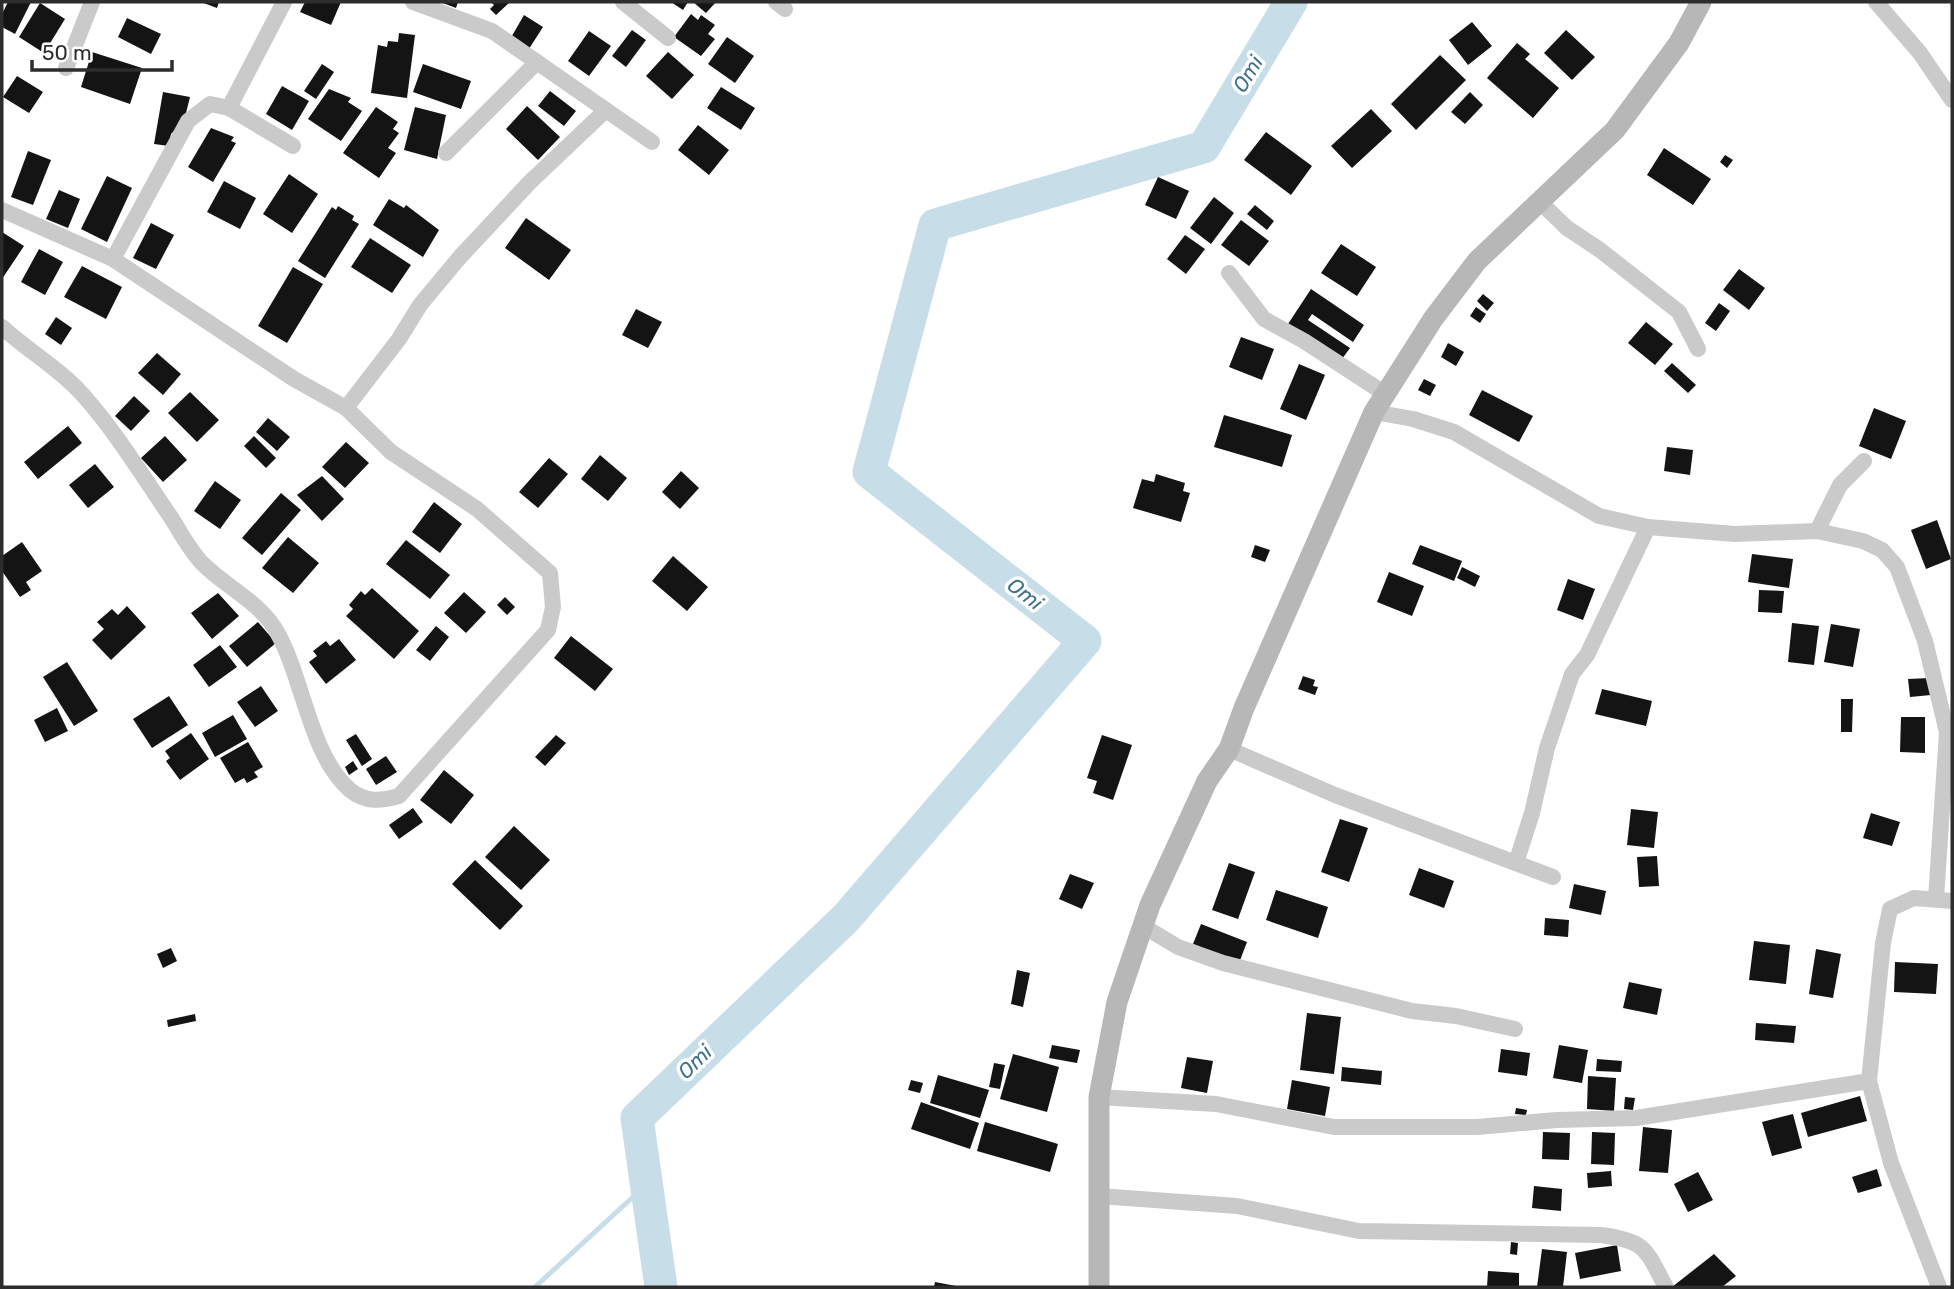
<svg xmlns="http://www.w3.org/2000/svg" width="1954" height="1289" font-family="Rubik,sans-serif">
<style>
.lines{fill:none;stroke-linecap:round;stroke-linejoin:round}
.stream{stroke:#c7dee9;stroke-width:5}
.river{stroke:#c7dee9;stroke-width:33}
.building{fill:#141414}
.street{stroke:#cacaca;stroke-width:16}
.secondary{stroke:#b7b7b7;stroke-width:21}
.labels{text-anchor:middle;stroke-width:7;stroke-linejoin:round;paint-order:stroke}
.water-label{font-size:21px;font-style:italic;fill:#3e728b;stroke:#fff}
</style>
<rect width="100%" height="100%" fill="#fff"/>
<g class="lines">
<!-- stream -->
<polyline class="stream" points="535,1287 646,1185"/>
<!-- river -->
<polyline class="river" points="661,1287 637,1118 846,918 1085,641 869,472 935,225 1204,147 1291,2"/>
</g>
<!-- building -->
<g class="building">
<polygon points="8,2 31,2 15,34 2,27 2,14"/>
<polygon points="201,2 219,2 217,8"/>
<polygon points="305,2 341,2 331,25 300,12"/>
<polygon points="440,2 458,2 456,8"/>
<polygon points="491,2 510,2 496,15 490,9 494,5"/>
<polygon points="671,2 688,2 683,10"/>
<polygon points="693,2 716,2 706,13"/>
<polygon points="40,3 65,19 44,53 19,37"/>
<polygon points="691,14 698,20 701,15 715,25 708,34 715,39 701,56 674,37"/>
<polygon points="524,15 543,27 527,52 509,41"/>
<polygon points="127,18 161,34 151,54 118,37"/>
<polygon points="1472,22 1492,46 1468,65 1449,40"/>
<polygon points="632,30 646,40 626,67 612,56"/>
<polygon points="1566,30 1595,57 1572,80 1544,53"/>
<polygon points="589,31 611,46 589,76 568,61"/>
<polygon points="399,33 415,35 407,98 371,93 378,45 387,47 388,41 398,42"/>
<polygon points="727,37 754,56 735,83 708,64"/>
<polygon points="1517,43 1530,54 1525,59 1559,88 1533,118 1487,78"/>
<polygon points="92,52 142,68 130,104 81,87"/>
<polygon points="668,52 694,75 672,99 646,76"/>
<polygon points="1440,55 1466,80 1416,130 1391,104"/>
<polygon points="322,64 334,72 316,99 304,91"/>
<polygon points="423,64 471,81 461,109 413,92"/>
<polygon points="17,76 43,92 29,113 3,97"/>
<polygon points="282,86 309,101 292,130 266,114"/>
<polygon points="721,87 755,108 741,130 707,108"/>
<polygon points="329,89 351,98 348,102 362,111 341,141 308,119"/>
<polygon points="550,91 576,111 564,126 538,106"/>
<polygon points="163,92 190,97 184,121 171,134 169,146 154,144"/>
<polygon points="1470,92 1483,105 1465,124 1451,112"/>
<polygon points="527,106 560,137 538,160 506,129"/>
<polygon points="376,107 398,122 393,129 399,133 388,148 396,153 379,178 343,153"/>
<polygon points="415,107 446,115 437,159 404,150"/>
<polygon points="1371,109 1392,131 1352,168 1331,146"/>
<polygon points="698,125 729,150 709,175 678,150"/>
<polygon points="211,128 234,137 231,141 236,143 213,182 188,167"/>
<polygon points="1266,132 1312,166 1291,195 1244,160"/>
<polygon points="1664,148 1711,179 1693,205 1647,175"/>
<polygon points="28,151 51,160 33,205 11,197"/>
<polygon points="1725,155 1733,160 1727,168 1720,162"/>
<polygon points="289,174 318,194 292,233 263,214"/>
<polygon points="107,176 132,188 107,242 81,229"/>
<polygon points="1158,177 1189,191 1176,219 1145,205"/>
<polygon points="224,181 256,198 240,229 207,212"/>
<polygon points="59,190 80,199 68,228 46,219"/>
<polygon points="1214,197 1234,213 1211,244 1190,228"/>
<polygon points="389,199 404,208 406,205 439,230 423,257 373,225"/>
<polygon points="1255,205 1274,221 1267,230 1247,214"/>
<polygon points="338,206 354,216 352,220 359,224 325,278 298,261 332,207 336,210"/>
<polygon points="526,218 571,250 549,280 505,248"/>
<polygon points="1241,220 1269,241 1249,266 1221,245"/>
<polygon points="151,223 174,235 156,269 133,258"/>
<polygon points="2,232 24,246 2,279"/>
<polygon points="1185,235 1205,249 1186,274 1167,259"/>
<polygon points="370,238 411,265 392,293 351,267"/>
<polygon points="1341,244 1376,267 1357,296 1321,273"/>
<polygon points="39,249 63,262 45,295 21,282"/>
<polygon points="82,266 122,287 106,319 64,297"/>
<polygon points="293,267 323,284 287,343 258,326"/>
<polygon points="1739,269 1765,288 1749,310 1723,290"/>
<polygon points="1311,289 1364,325 1353,342 1312,314 1308,320 1350,348 1342,359 1288,324"/>
<polygon points="1483,294 1494,303 1487,311 1477,301"/>
<polygon points="1719,303 1730,311 1716,331 1705,323"/>
<polygon points="1476,307 1486,314 1480,323 1470,316"/>
<polygon points="636,309 662,322 648,348 622,335"/>
<polygon points="56,317 72,328 61,345 45,334"/>
<polygon points="1646,322 1673,344 1655,365 1628,343"/>
<polygon points="1241,337 1274,349 1262,380 1229,367"/>
<polygon points="1448,343 1464,352 1456,366 1441,357"/>
<polygon points="157,353 181,374 163,395 138,373"/>
<polygon points="1672,363 1696,385 1688,393 1664,371"/>
<polygon points="1299,364 1325,375 1306,420 1280,409"/>
<polygon points="1424,379 1436,385 1430,396 1418,390"/>
<polygon points="1482,390 1533,416 1519,442 1469,415"/>
<polygon points="190,392 219,420 197,442 168,413"/>
<polygon points="134,396 150,411 131,431 115,416"/>
<polygon points="1874,408 1906,421 1891,459 1859,446"/>
<polygon points="1224,415 1292,435 1282,467 1214,447"/>
<polygon points="268,418 290,437 277,451 256,432"/>
<polygon points="68,426 82,443 38,479 24,462"/>
<polygon points="165,436 187,460 163,482 141,458"/>
<polygon points="254,436 276,458 266,468 244,446"/>
<polygon points="346,442 369,463 345,488 322,467"/>
<polygon points="1667,447 1693,450 1690,475 1664,471"/>
<polygon points="600,455 627,478 608,501 581,479"/>
<polygon points="549,458 568,474 538,508 519,492"/>
<polygon points="95,464 114,487 88,508 69,485"/>
<polygon points="681,471 699,488 680,509 662,492"/>
<polygon points="1156,474 1185,483 1183,491 1190,493 1181,522 1133,508 1142,479 1154,482"/>
<polygon points="322,476 344,499 322,521 297,495"/>
<polygon points="215,481 241,500 220,529 194,511"/>
<polygon points="281,493 301,510 262,555 242,538"/>
<polygon points="434,502 462,524 440,553 412,532"/>
<polygon points="1937,520 1951,559 1926,569 1911,530"/>
<polygon points="288,537 319,563 293,593 262,568"/>
<polygon points="406,540 450,575 430,599 386,564"/>
<polygon points="22,542 42,571 26,582 31,590 20,597 2,571 2,556"/>
<polygon points="1255,545 1270,550 1265,562 1251,557"/>
<polygon points="1420,545 1462,561 1454,581 1412,564"/>
<polygon points="1752,554 1793,559 1789,588 1748,582"/>
<polygon points="673,556 708,587 687,611 652,581"/>
<polygon points="1462,567 1480,576 1475,587 1457,578"/>
<polygon points="1389,572 1424,586 1412,616 1377,602"/>
<polygon points="1568,579 1595,589 1583,620 1557,610"/>
<polygon points="372,588 419,631 394,659 346,616 353,609 349,605 361,591 365,595"/>
<polygon points="1759,590 1784,591 1782,613 1758,612"/>
<polygon points="464,592 486,612 466,633 444,613"/>
<polygon points="218,593 239,616 212,639 191,613"/>
<polygon points="505,597 515,607 507,615 497,605"/>
<polygon points="127,606 146,627 111,660 92,640 104,629 97,622 112,609 118,615"/>
<polygon points="258,622 276,643 247,667 229,646"/>
<polygon points="1792,623 1819,626 1814,665 1788,662"/>
<polygon points="1831,624 1860,629 1853,667 1824,662"/>
<polygon points="436,626 449,637 430,661 416,650"/>
<polygon points="571,636 613,669 595,691 554,658"/>
<polygon points="339,639 356,660 326,684 309,662 317,656 313,651 326,641 330,646"/>
<polygon points="220,645 237,667 209,687 193,665"/>
<polygon points="67,662 98,711 74,726 43,677"/>
<polygon points="1303,676 1315,680 1313,686 1318,687 1315,695 1298,689"/>
<polygon points="1930,678 1931,695 1910,697 1908,679"/>
<polygon points="261,686 278,711 255,727 237,702"/>
<polygon points="1602,689 1652,701 1646,726 1595,714"/>
<polygon points="169,696 188,725 152,748 133,719"/>
<polygon points="1841,699 1853,699 1852,732 1841,732"/>
<polygon points="57,708 68,731 45,742 34,720"/>
<polygon points="233,715 247,739 215,757 202,733"/>
<polygon points="1901,717 1925,717 1925,753 1900,752"/>
<polygon points="191,733 209,759 180,780 166,761 170,758 165,751"/>
<polygon points="356,734 372,759 362,766 346,740"/>
<polygon points="556,735 566,743 545,766 535,757"/>
<polygon points="1102,735 1132,745 1113,800 1093,793 1097,781 1087,778"/>
<polygon points="248,742 263,767 254,772 258,777 247,783 244,778 235,783 220,758"/>
<polygon points="386,756 397,772 376,785 366,769"/>
<polygon points="353,761 358,769 349,775 345,767"/>
<polygon points="444,770 474,795 451,824 420,800"/>
<polygon points="413,808 423,822 399,839 389,825"/>
<polygon points="1631,809 1658,812 1654,848 1627,845"/>
<polygon points="1871,813 1900,822 1892,846 1863,838"/>
<polygon points="1340,819 1368,828 1349,882 1321,872"/>
<polygon points="514,826 550,860 521,890 485,857"/>
<polygon points="1657,856 1659,886 1639,887 1637,857"/>
<polygon points="475,860 523,906 500,930 452,884"/>
<polygon points="1229,863 1255,872 1238,919 1212,910"/>
<polygon points="1419,868 1454,881 1444,908 1409,895"/>
<polygon points="1070,874 1094,883 1082,909 1059,899"/>
<polygon points="1574,884 1606,891 1601,915 1569,908"/>
<polygon points="1276,890 1328,907 1318,938 1266,920"/>
<polygon points="1545,918 1569,920 1568,937 1544,935"/>
<polygon points="1201,924 1247,942 1239,963 1193,944"/>
<polygon points="1754,941 1790,945 1786,984 1749,980"/>
<polygon points="171,948 177,961 163,968 157,954"/>
<polygon points="1816,949 1841,954 1833,998 1809,994"/>
<polygon points="1895,962 1938,964 1936,994 1894,992"/>
<polygon points="1017,970 1030,973 1023,1007 1011,1004"/>
<polygon points="1629,982 1662,989 1657,1015 1623,1008"/>
<polygon points="1307,1013 1341,1017 1334,1074 1300,1070"/>
<polygon points="195,1014 196,1021 168,1027 167,1020"/>
<polygon points="1756,1023 1796,1026 1794,1043 1755,1040"/>
<polygon points="1052,1045 1080,1050 1077,1063 1049,1058"/>
<polygon points="1559,1045 1588,1050 1582,1083 1553,1078"/>
<polygon points="1501,1049 1530,1053 1527,1076 1498,1072"/>
<polygon points="1013,1054 1059,1067 1047,1112 1000,1099"/>
<polygon points="1187,1057 1213,1061 1207,1093 1181,1088"/>
<polygon points="1597,1059 1622,1061 1621,1072 1596,1071"/>
<polygon points="994,1063 1005,1065 1000,1089 989,1087"/>
<polygon points="1342,1067 1382,1071 1381,1085 1341,1081"/>
<polygon points="938,1075 989,1090 980,1118 930,1103"/>
<polygon points="1588,1076 1616,1078 1614,1111 1587,1109"/>
<polygon points="911,1080 923,1083 920,1093 908,1090"/>
<polygon points="1292,1080 1330,1087 1325,1116 1287,1109"/>
<polygon points="1860,1096 1867,1121 1808,1137 1801,1113"/>
<polygon points="1625,1097 1635,1098 1633,1110 1624,1109"/>
<polygon points="921,1102 979,1123 970,1149 911,1129"/>
<polygon points="1516,1108 1527,1110 1526,1115 1515,1114"/>
<polygon points="1793,1114 1802,1148 1772,1156 1762,1122"/>
<polygon points="985,1122 1058,1144 1050,1172 977,1151"/>
<polygon points="1643,1127 1672,1130 1668,1173 1639,1171"/>
<polygon points="1543,1132 1570,1133 1569,1160 1542,1159"/>
<polygon points="1592,1132 1615,1133 1614,1165 1591,1164"/>
<polygon points="1877,1169 1882,1186 1858,1193 1852,1177"/>
<polygon points="1611,1171 1612,1186 1588,1188 1587,1173"/>
<polygon points="1698,1172 1713,1200 1688,1212 1674,1184"/>
<polygon points="1534,1186 1562,1189 1561,1211 1532,1208"/>
<polygon points="1511,1242 1518,1243 1517,1255 1510,1254"/>
<polygon points="1617,1245 1621,1271 1580,1279 1575,1253"/>
<polygon points="1542,1249 1567,1252 1563,1287 1537,1287"/>
<polygon points="1714,1254 1736,1276 1722,1287 1672,1287"/>
<polygon points="1488,1271 1519,1273 1519,1287 1487,1287"/>
<polygon points="935,1282 956,1286 956,1287 934,1287"/>
</g>
<g class="lines">
<!-- street -->
<g class="street">
<polyline points="413,2 492,31 652,142"/>
<polyline points="623,2 668,38"/>
<polyline points="776,2 785,9"/>
<polyline points="1876,2 1920,53 1952,100"/>
<polyline points="66,68 92,2"/>
<polyline points="229,108 293,146"/>
<polyline points="446,153 537,62"/>
<polyline points="1539,201 1567,228 1600,250 1679,312 1698,349"/>
<path d="M 2,210 L 113,259 L 294,379 L 346,408 L 391,452 L 477,509 L 550,573 L 553,607 L 548,630 L 399,796 C 381,801 366,803 350,790 C 310,756 303,677 277,632 C 260,602 226,587 203,564 C 190,551 180,531 170,516 C 142,475 116,432 83,395 C 59,368 28,351 2,327"/>
<polyline points="113,259 188,121 210,104 229,108 284,2"/>
<polyline points="1229,273 1264,319 1304,341 1387,395"/>
<polyline points="346,408 399,339 420,305 460,257 530,182 606,110"/>
<polyline points="1374,412 1413,419 1454,432 1599,516 1648,527 1735,534 1817,531 1863,541 1882,550 1897,567 1925,641 1947,732 1936,899"/>
<polyline points="1817,531 1840,485 1864,461"/>
<polyline points="1229,749 1335,795 1553,877"/>
<polyline points="1516,863 1532,813 1547,748 1572,674 1587,655 1648,527"/>
<polyline points="1143,926 1178,947 1223,963 1412,1011 1456,1016 1515,1029"/>
<polyline points="1869,1081 1883,943 1890,909 1914,898 1952,901"/>
<polyline points="1099,1097 1216,1104 1334,1127 1477,1127 1557,1120 1636,1118 1869,1081 1891,1163 1939,1287"/>
<path d="M 1099,1196 L 1237,1206 L 1359,1231 L 1601,1235 C 1647,1241 1645,1249 1666,1287"/>
</g>
<!-- secondary -->
<polyline class="secondary" points="1099,1287 1099,1097 1117,1002 1150,905 1207,781 1229,749 1244,708 1374,412 1433,319 1477,261 1615,130 1679,43 1701,2"/>
</g>
<g class="labels">
<!-- water labels -->
<g class="water-label">
<text transform="translate(1248 74) rotate(-59)" y="7">Omi</text>
<text transform="translate(1025 594) rotate(38)" y="7">Omi</text>
<text transform="translate(695 1062) rotate(-44)" y="7">Omi</text>
</g>
</g>
<!-- border -->
<rect width="1954" height="1289" fill="none" stroke="#2d2d2d" stroke-width="7"/>
<!-- scale -->
<path d="M32 60v10h140v-10" fill="none" stroke="#2d2d2d" stroke-width="3.5"/>
<text x="42" y="60" font-size="21" fill="#2d2d2d" stroke="#ffffff" stroke-width="5" paint-order="stroke">50 m</text>
</svg>
